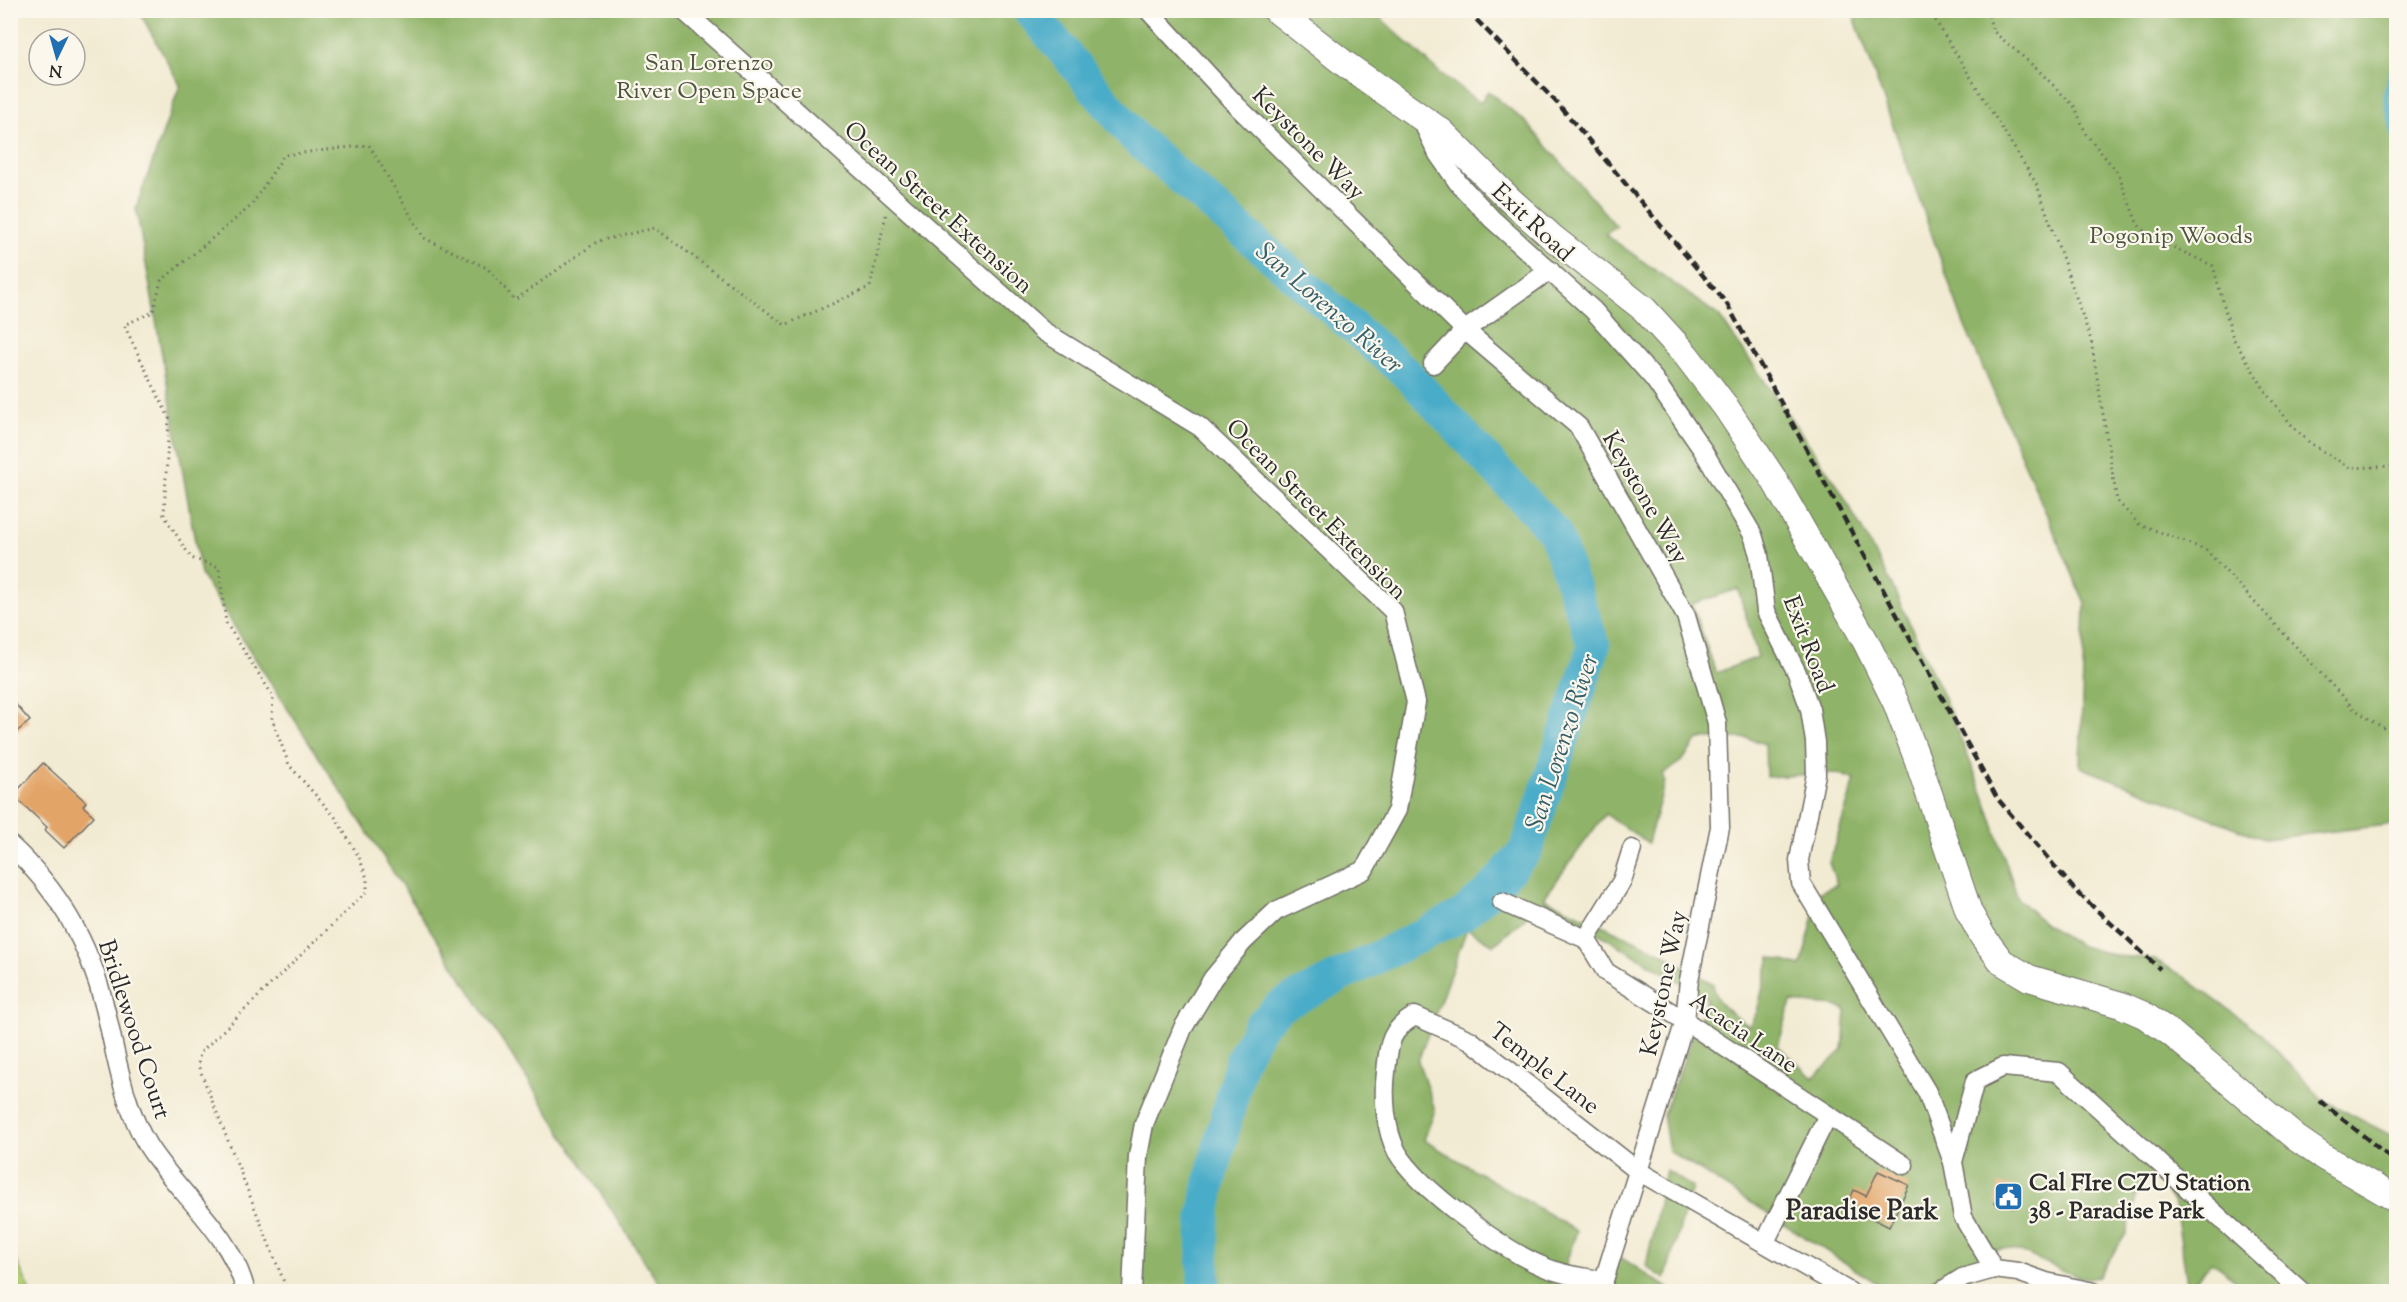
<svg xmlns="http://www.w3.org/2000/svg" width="2407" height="1302" font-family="'Sorts Mill Goudy',serif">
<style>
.green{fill:#b4d177;stroke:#707e51;stroke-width:1.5}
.forest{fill:#8fb368;stroke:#5d6f4a;stroke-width:1.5;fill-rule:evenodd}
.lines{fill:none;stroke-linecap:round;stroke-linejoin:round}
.stream{stroke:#48acc8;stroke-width:5}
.river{stroke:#48acc8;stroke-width:33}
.building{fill:#e3a467}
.street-casing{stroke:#716e66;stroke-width:21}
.secondary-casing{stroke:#716e66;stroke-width:28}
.path{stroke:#716e66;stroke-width:3;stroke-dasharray:1.5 4.5;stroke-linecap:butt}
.street{stroke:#fff;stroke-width:18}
.secondary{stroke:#fff;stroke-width:26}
.rail{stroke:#2b2b2b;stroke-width:4.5;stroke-dasharray:9 4.5;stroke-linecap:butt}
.labels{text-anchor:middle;stroke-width:4.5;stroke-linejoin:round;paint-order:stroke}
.park-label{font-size:24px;fill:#4d543e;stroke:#fbf7ec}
.street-label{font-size:24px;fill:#2b2b2b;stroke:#fbf7ec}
.poi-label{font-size:24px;font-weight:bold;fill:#2b2b2b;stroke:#fbf7ec;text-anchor:start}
.water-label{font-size:26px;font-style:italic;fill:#375f6a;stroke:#fbf7ec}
.quarter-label{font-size:27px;font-weight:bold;fill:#2b2b2b;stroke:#fbf7ec}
</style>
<rect width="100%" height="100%" fill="#fbf7ec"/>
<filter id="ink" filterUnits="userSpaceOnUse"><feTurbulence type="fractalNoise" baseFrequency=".0167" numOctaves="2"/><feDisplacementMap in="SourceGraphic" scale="12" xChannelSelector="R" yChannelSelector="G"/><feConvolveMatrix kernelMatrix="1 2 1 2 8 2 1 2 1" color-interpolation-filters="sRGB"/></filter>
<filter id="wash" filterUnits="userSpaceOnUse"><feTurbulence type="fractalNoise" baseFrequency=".008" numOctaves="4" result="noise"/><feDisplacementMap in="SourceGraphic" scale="24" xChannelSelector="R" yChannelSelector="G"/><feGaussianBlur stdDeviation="1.35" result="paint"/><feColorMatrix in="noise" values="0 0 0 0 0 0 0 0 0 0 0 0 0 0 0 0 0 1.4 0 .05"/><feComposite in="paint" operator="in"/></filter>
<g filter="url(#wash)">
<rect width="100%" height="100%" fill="#f2ebd3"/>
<!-- green -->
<polygon class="green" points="11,1250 30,1289 29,1291 11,1291"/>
<!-- forest -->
<g class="forest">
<path d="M 139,11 L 1373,11 L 1439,72 L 1480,103 L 1488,91 L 1527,123 L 1617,227 L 1605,234 L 1719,316 L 1838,486 L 1888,577 L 1944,698 L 1984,796 L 2018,899 L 2046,925 L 2079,945 L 2116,956 L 2154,959 L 2181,975 L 2258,1031 L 2323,1100 L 2396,1138 L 2396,1291 L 2236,1291 L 2241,1284 L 2211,1262 L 2188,1289 L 2175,1205 L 2154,1171 L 2140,1183 L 2126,1234 L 2098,1277 C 2066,1285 2014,1233 1989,1254 C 1978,1263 1969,1280 1961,1291 L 1889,1291 L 1669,1151 L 1663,1115 L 1707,998 L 1544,901 L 1494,945 L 1467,929 L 1418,1061 L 1435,1110 L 1424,1140 L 1577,1231 L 1560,1280 L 1579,1291 L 664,1291 L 201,575 L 136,208 L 180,85 ZM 1738,589 L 1758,657 L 1716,673 L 1692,604 ZM 1747,738 L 1765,744 L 1766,777 L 1837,773 L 1855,780 L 1829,863 L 1837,884 L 1820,892 L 1801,966 L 1770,957 L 1757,1012 L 1749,1026 C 1732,1014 1715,1006 1713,984 L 1664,954 L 1544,898 L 1605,814 L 1648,843 L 1665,781 L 1663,774 L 1683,760 L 1698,739 ZM 1791,1002 L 1836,1006 L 1846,1010 L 1843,1050 L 1813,1078 L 1778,1046 Z"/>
<polygon points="1852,11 2396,11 2396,824 2264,839 2080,767 2085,603 1963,322"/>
<polygon points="1666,1170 1692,1187 1665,1279 1646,1266"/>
<polygon points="1614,1253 1672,1291 1601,1292"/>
</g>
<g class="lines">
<!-- stream -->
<polyline class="stream" points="2396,59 2385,93 2396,143"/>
<!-- river -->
<polyline class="river" points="1029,10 1136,139 1407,374 1555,533 1594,646 1526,850 1489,892 1462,915 1280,1006 1259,1027 1241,1061 1209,1186 1203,1224 1204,1292"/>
</g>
<g id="blocks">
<!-- building -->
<g class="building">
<polygon points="10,698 30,721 10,737"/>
<polygon points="43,763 86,802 83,806 94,816 64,848 45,830 47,827 15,797 19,793 17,791"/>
<polygon points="1878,1171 1909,1185 1889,1227 1847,1206 1854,1190 1866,1196"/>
<polygon points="1999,1184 2020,1188 2016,1208 1995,1203"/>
</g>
</g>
</g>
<g filter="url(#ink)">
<use href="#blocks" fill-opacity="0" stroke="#716e66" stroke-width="1.5"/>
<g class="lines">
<defs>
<g id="street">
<polyline points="683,10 1043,331 1200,427 1393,611 1416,702 1397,810 1364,870 1276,911 1243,942 1213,978 1183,1028 1144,1124 1138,1156 1132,1292"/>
<path d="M 1148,10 L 1238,107 L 1465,330 L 1579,427 L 1686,616 L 1717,723 L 1720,827 L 1689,980 L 1685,1021 L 1604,1280 C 1583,1278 1562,1275 1542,1266 C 1502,1249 1419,1189 1397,1152 C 1385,1130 1383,1096 1386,1072 C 1389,1044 1389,1030 1415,1016 L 1470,1040 L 1638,1171 L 1850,1292"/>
<polyline points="1421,119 1438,154 1459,184 1492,219 1593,310 1654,379 1702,449 1753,535 1759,555 1766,611 1797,673 1810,709 1815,742 1816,774 1799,860 1801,883 1927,1092 1953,1162"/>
<polyline points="1433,364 1465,330 1550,270"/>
<path d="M 10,845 C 58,889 90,945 105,1008 C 116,1054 123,1105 148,1146 C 180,1196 231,1232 246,1292"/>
<polyline points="1502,902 1586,939 1606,972 1685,1021 1904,1165"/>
<polyline points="1586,939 1622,881 1632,849"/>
<polyline points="1765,1242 1827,1117"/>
<polyline points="1994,1269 1963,1217 1953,1162 1975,1081 2003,1067 2059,1072 2302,1292"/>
<polyline points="1940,1292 1962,1278 1994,1269 2018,1272 2046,1282 2094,1292"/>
</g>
<polyline id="secondary" points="1276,10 1345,64 1442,132 1509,199 1553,238 1644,309 1686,355 1725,406 1773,478 1866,642 1896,703 1918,761 1969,912 1983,937 2002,962 2029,978 2121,1005 2144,1015 2172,1034 2296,1138 2325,1158 2396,1199"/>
</defs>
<!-- street casing -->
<use href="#street" class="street-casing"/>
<!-- secondary casing -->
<use href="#secondary" class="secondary-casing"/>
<!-- path -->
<g class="path">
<polyline points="1929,10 2037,185 2091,340 2117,501 2139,524 2206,550 2354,709 2396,736"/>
<polyline points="1987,10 1993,31 2037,69 2075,107 2086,134 2118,173 2137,223 2147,235 2213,266 2233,338 2269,397 2295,429 2310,443 2350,468 2396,466"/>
<polyline points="1619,1287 1629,1292"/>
<polyline points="288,1292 198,1065 200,1053 367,891 367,878 359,857 335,817 289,765 272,719 273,696 226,623 219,567 191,558 164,515 169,418 124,325 153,312 161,281 251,206 284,155 369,145 424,238 487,268 515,300 598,241 655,228 785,325 870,287 886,215"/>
</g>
<!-- street -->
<use href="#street" class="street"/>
<!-- secondary -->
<use href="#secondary" class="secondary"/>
<!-- rail -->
<g class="rail">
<polyline points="1467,10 1559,105 1727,304 1997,798 2073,888 2160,969"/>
<polyline points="2320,1101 2396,1162"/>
</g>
</g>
</g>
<!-- icons -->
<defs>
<symbol id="civic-square" viewBox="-11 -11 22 22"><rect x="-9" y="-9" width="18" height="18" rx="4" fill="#1f6fb2" stroke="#fbf7ec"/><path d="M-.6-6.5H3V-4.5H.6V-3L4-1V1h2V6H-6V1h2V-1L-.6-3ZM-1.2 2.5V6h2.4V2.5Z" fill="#fff"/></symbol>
</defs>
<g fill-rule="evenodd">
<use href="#civic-square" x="1992" y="1180" width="33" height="33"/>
</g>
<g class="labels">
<!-- park labels -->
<g class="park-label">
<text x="709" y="70">San Lorenzo<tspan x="709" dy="28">River Open Space</tspan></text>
<text x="2171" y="243">Pogonip Woods</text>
</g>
<!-- street labels -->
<g class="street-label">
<text transform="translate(1309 143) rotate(45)" y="8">Keystone Way</text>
<text transform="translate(939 207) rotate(42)" y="8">Ocean Street Extension</text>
<text transform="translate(1533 222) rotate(43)" y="8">Exit Road</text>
<text transform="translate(1646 497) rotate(60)" y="8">Keystone Way</text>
<text transform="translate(1317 509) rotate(45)" y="8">Ocean Street Extension</text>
<text transform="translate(1809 644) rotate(69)" y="8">Exit Road</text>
<text transform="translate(1663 983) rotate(-78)" y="8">Keystone Way</text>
<text transform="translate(135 1029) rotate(72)" y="8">Bridlewood Court</text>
<text transform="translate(1744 1032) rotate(34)" y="8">Acacia Lane</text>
<text transform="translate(1545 1068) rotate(38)" y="8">Temple Lane</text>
</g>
<!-- poi labels -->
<g class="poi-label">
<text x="2029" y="1190">Cal FIre CZU Station<tspan x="2029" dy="28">38 - Paradise Park</tspan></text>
</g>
<!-- water labels -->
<g class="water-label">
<text transform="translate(1330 307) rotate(41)" y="9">San Lorenzo River</text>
<text transform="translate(1561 742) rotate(-72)" y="9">San Lorenzo River</text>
</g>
<!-- quarter labels -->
<g class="quarter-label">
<text x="1862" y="1219">Paradise Park</text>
</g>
</g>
<!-- margin -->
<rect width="2407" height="1302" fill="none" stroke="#fbf7ec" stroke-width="36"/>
<!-- north arrow -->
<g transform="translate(57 57) rotate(185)"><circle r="28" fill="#fbf7ec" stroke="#a8a59f" stroke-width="1.5"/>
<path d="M0-4.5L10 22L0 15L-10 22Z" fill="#1f6fb2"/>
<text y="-9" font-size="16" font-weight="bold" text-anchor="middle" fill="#2b2b2b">N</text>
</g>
</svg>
